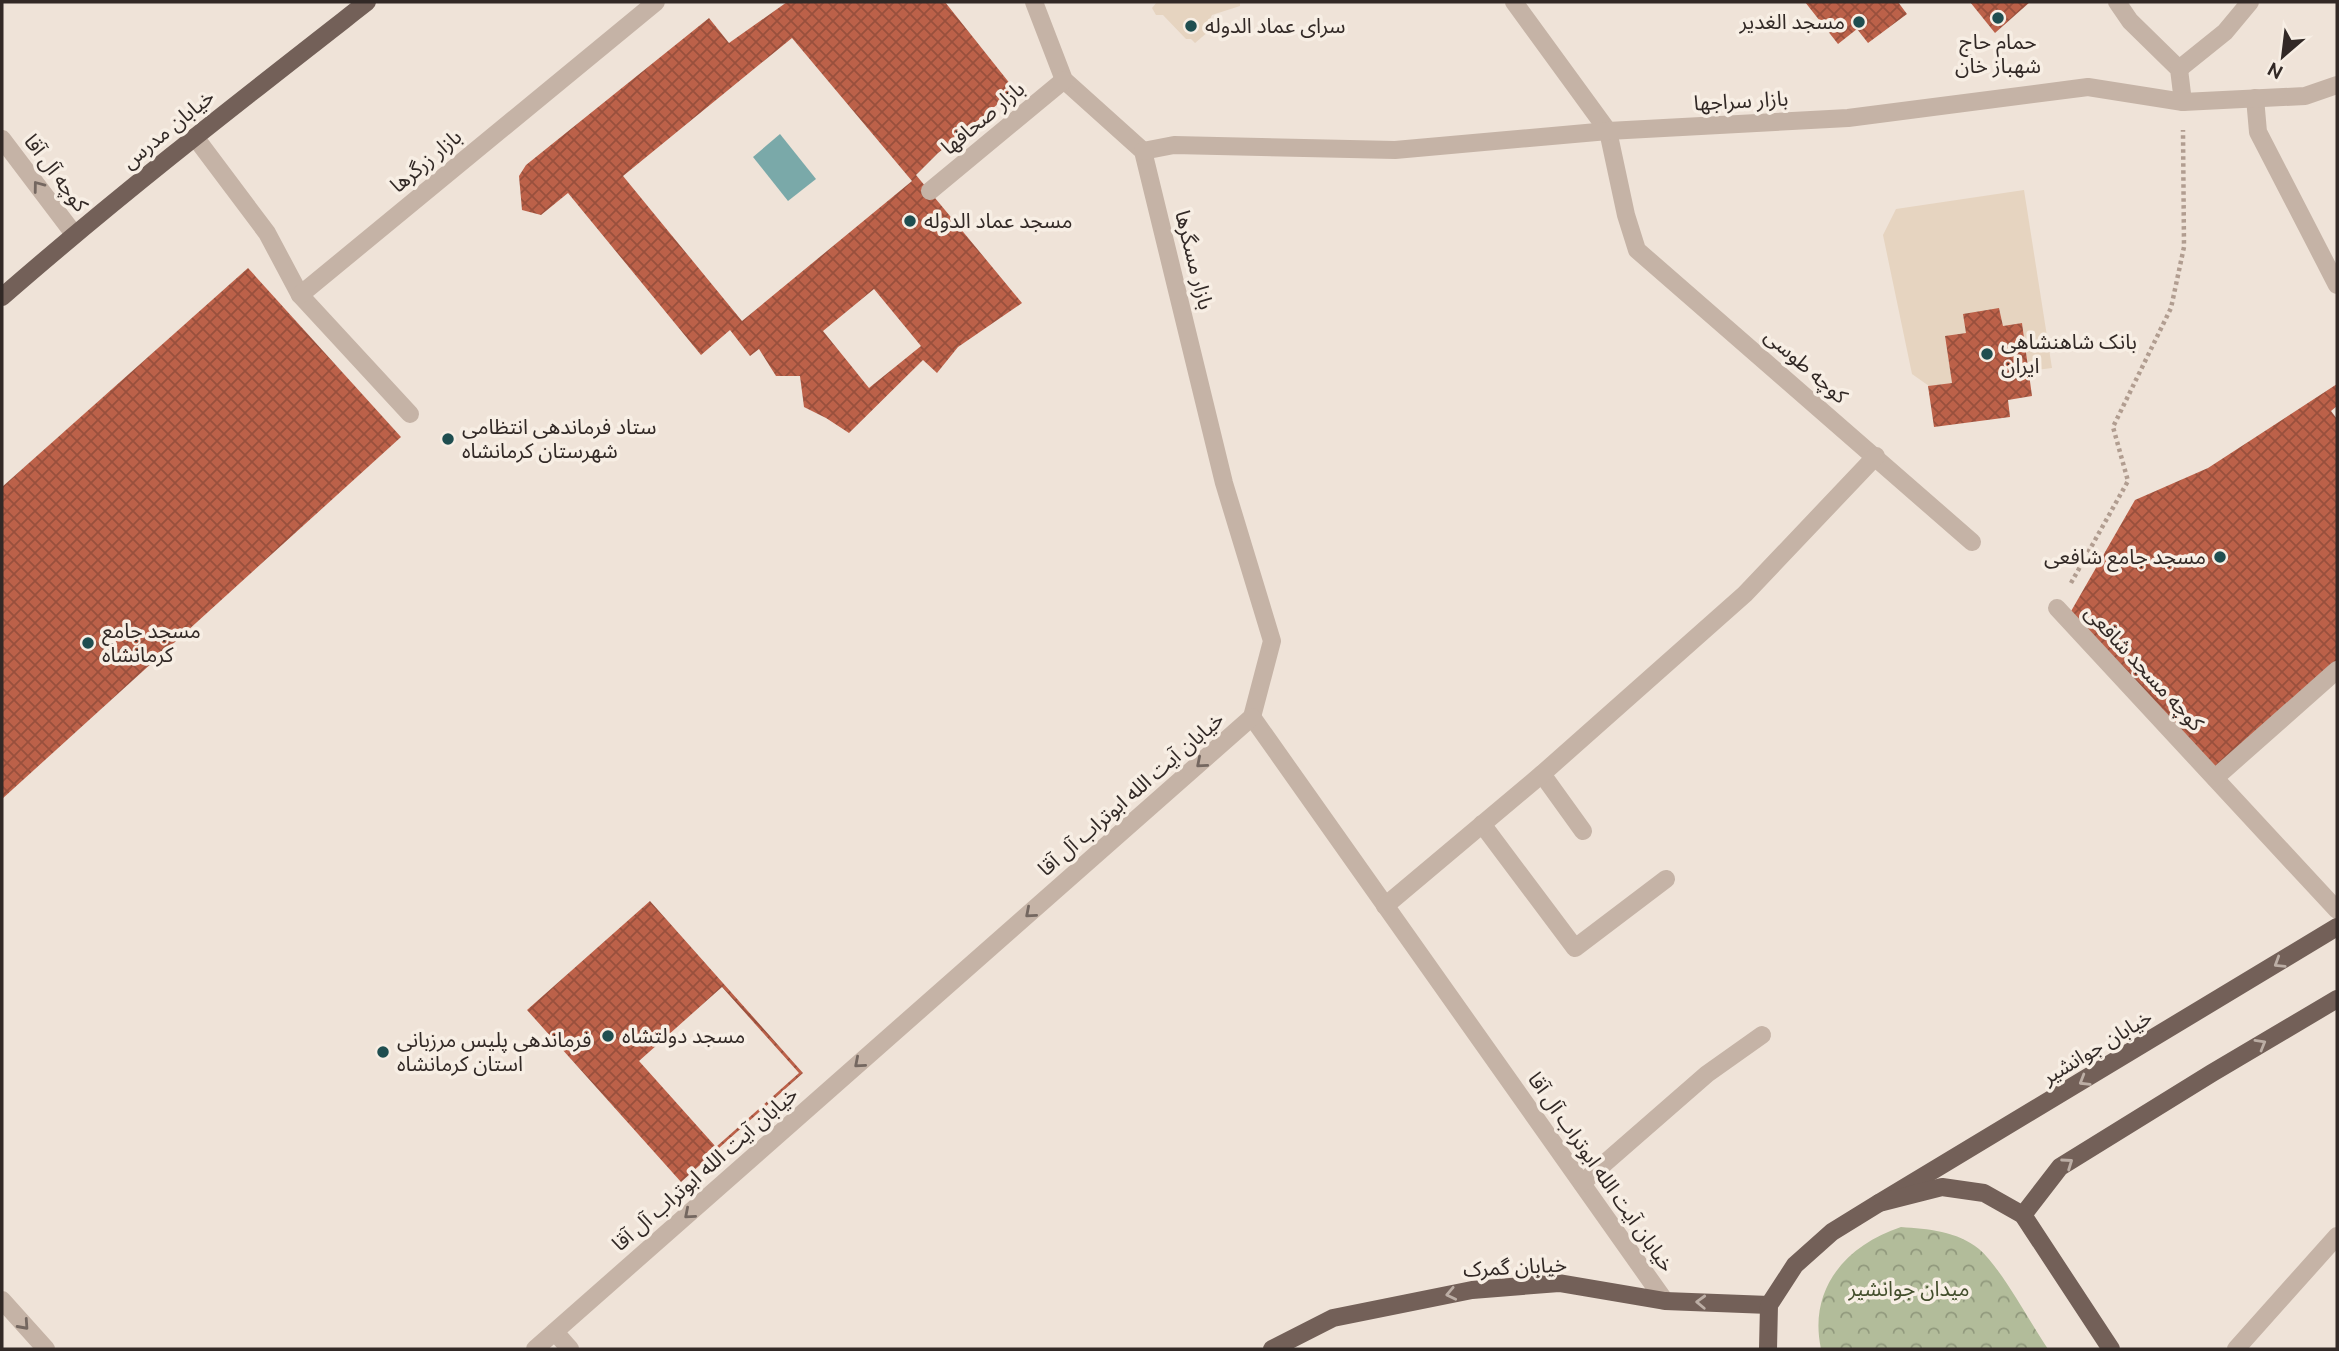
<svg xmlns="http://www.w3.org/2000/svg" width="2339" height="1351" font-family="Ubuntu,'Noto Sans Arabic',sans-serif">
<style>
.park{fill:url(#park-crowns)}
.plaza{fill:#e6d4c0}
.water{fill:#7aa9a9}
.building{fill:url(#building-cross-hatch);fill-rule:evenodd}
.lines{fill:none;stroke-linecap:round;stroke-linejoin:round}
.path{stroke:#b19d90;stroke-width:4.5;stroke-dasharray:3.5 3.5;stroke-linecap:butt}
.minor{stroke:#c5b3a6;stroke-width:18}
.major{stroke:#736058;stroke-width:18}
.oneway{stroke:#746760}
.oneway2{stroke:#bcaea5}
.poi-dot{fill:#1f4e50;stroke:#f7eee4;stroke-width:2.5}
.labels{text-anchor:middle;stroke-width:7;stroke-linejoin:round;paint-order:stroke}
.poi-label{font-size:21px;fill:#322926;stroke:#f7eee4;text-anchor:start}
.street-label{font-size:21px;fill:#322926;stroke:#f7eee4}
.park-label{font-size:21px;fill:#434e2c;stroke:#f7eee4}
</style>
<defs>
<pattern id="park-crowns" width="20" height="18" patternUnits="userSpaceOnUse" patternTransform="scale(1.75)"><rect width="20" height="18" fill="#b2bc9a"/><path d="M2 6a3 3 0 1 1 6 0M12 15a3 3 0 1 1 6 0" fill="none" stroke="#91997d"/></pattern>
<pattern id="building-cross-hatch" width="8" height="8" patternUnits="userSpaceOnUse" patternTransform="scale(1.75)"><rect width="8" height="8" fill="#bc6149"/><path d="M0 0l8 8M0 8l8-8" fill="none" stroke="#99503d"/></pattern>
</defs>
<rect width="100%" height="100%" fill="#efe3d8"/>
<!-- park -->
<path class="park" d="M 1901,1227 C 1928,1229 1957,1231 1979,1249 C 2002,1269 2030,1323 2048,1349 L 1821,1349 C 1808,1289 1846,1245 1901,1227 Z"/>
<!-- plaza -->
<g class="plaza">
<polygon points="1157,2 1240,2 1240,6 1212,15 1209,21 1209,31 1195,43 1191,39 1186,39 1163,15 1156,15 1152,8"/>
<polygon points="2024,190 2052,368 2029,371 2022,323 2003,326 1999,308 1966,333 1945,337 1952,383 1929,386 1912,374 1883,235 1896,209"/>
</g>
<!-- water -->
<polygon class="water" points="780,134 816,179 788,201 753,157"/>
<!-- building -->
<g class="building">
<path d="M 787,2 L 945,2 L 1015,90 L 938,153 L 916,175 L 1022,303 L 958,347 L 937,373 L 923,360 L 849,433 L 826,418 L 804,407 L 800,376 L 776,376 L 759,349 L 750,356 L 730,330 L 701,355 L 568,193 L 541,215 L 522,210 L 519,176 L 526,165 L 709,18 L 729,43 ZM 792,38 L 912,181 L 742,321 L 623,176 ZM 874,289 L 921,346 L 869,388 L 823,331 Z"/>
<polygon points="1805,2 1898,2 1907,14 1868,43 1857,29 1838,44"/>
<polygon points="1970,2 2030,2 1995,33"/>
<polygon points="248,268 401,437 2,799 2,487"/>
<polygon points="1999,308 2003,326 2022,323 2032,396 2008,400 2010,417 1934,427 1928,386 1952,383 1945,336 1966,333 1963,314"/>
<polygon points="2337,384 2337,406 2331,411 2337,419 2337,660 2215,769 2070,613 2135,500 2208,468"/>
<path d="M 650,901 L 803,1073 L 681,1182 L 527,1010 ZM 722,987 L 799,1073 L 716,1147 L 639,1061 Z"/>
</g>
<g class="lines">
<!-- path -->
<polyline class="path" points="2071,583 2128,481 2113,427 2171,308 2184,247 2183,130"/>
<!-- minor -->
<g class="minor">
<polyline points="1034,2 1064,80 1143,151 1224,483 1272,641 1252,717"/>
<polyline points="1514,2 1608,131 1626,215 1637,250 1972,542"/>
<polyline points="2117,2 2130,21 2179,69 2183,102"/>
<polyline points="2179,69 2225,32 2250,2"/>
<polyline points="2255,98 2258,132 2337,285"/>
<polyline points="195,137 267,233 300,295 410,414"/>
<polyline points="2,139 74,234"/>
<polyline points="1143,151 1174,145 1395,150 1608,131 1848,118 2088,87 2183,102 2305,96 2337,85"/>
<polyline points="930,191 1064,80"/>
<polyline points="300,295 656,2"/>
<polyline points="2057,608 2337,910"/>
<polyline points="1252,717 1665,1301"/>
<polyline points="1542,774 1583,831"/>
<polyline points="2215,778 2337,670"/>
<polyline points="1482,824 1575,948 1666,879"/>
<polyline points="1385,906 1542,774 1745,594 1876,456"/>
<polyline points="1582,1183 1707,1074 1762,1035"/>
<polyline points="2,1300 46,1349"/>
<polyline points="555,1332 570,1349"/>
<polyline points="535,1349 1252,717"/>
<polyline points="2236,1349 2337,1236"/>
</g>
<!-- major -->
<g class="major">
<path d="M 2,297 C 120,194 244,98 367,2"/>
<polyline points="1879,1203 2337,927"/>
<polyline points="2023,1215 2060,1167 2212,1073 2337,999"/>
<polyline points="1272,1349 1333,1318 1472,1290 1559,1283 1665,1301 1769,1305"/>
<polyline points="1768,1349 1769,1305 1795,1265 1832,1232 1879,1203 1942,1187 1984,1193 2023,1215 2111,1349"/>
</g>
</g>
<!-- one-way arrows -->
<defs><path id="oneway-chevron" d="M-2-3.5L2.5 0L-2 3.5" fill="none" stroke-width="1.6" stroke-linecap="round" stroke-linejoin="round" transform="scale(1.75)"/></defs>
<g class="oneway">
<use href="#oneway-chevron" transform="translate(38 186) rotate(-127)"/>
<use href="#oneway-chevron" transform="translate(1201 763) rotate(139)"/>
<use href="#oneway-chevron" transform="translate(1030 913) rotate(139)"/>
<use href="#oneway-chevron" transform="translate(859 1063) rotate(139)"/>
<use href="#oneway-chevron" transform="translate(689 1214) rotate(139)"/>
<use href="#oneway-chevron" transform="translate(24 1325) rotate(48)"/>
</g>
<g class="oneway2">
<use href="#oneway-chevron" transform="translate(2279 963) rotate(148)"/>
<use href="#oneway-chevron" transform="translate(2261 1044) rotate(-30)"/>
<use href="#oneway-chevron" transform="translate(2084 1081) rotate(149)"/>
<use href="#oneway-chevron" transform="translate(2068 1163) rotate(-35)"/>
<use href="#oneway-chevron" transform="translate(1451 1294) rotate(168)"/>
<use href="#oneway-chevron" transform="translate(1701 1302) rotate(-178)"/>
</g>
<!-- markers -->
<g class="poi-dot">
<circle cx="1998" cy="18" r="7"/>
<circle cx="1859" cy="22" r="7"/>
<circle cx="1191" cy="26" r="7"/>
<circle cx="910" cy="221" r="7"/>
<circle cx="1987" cy="354" r="7"/>
<circle cx="448" cy="439" r="7"/>
<circle cx="2220" cy="557" r="7"/>
<circle cx="88" cy="643" r="7"/>
<circle cx="608" cy="1036" r="7"/>
<circle cx="383" cy="1052" r="7"/>
</g>
<g class="labels">
<!-- poi labels -->
<g class="poi-label">
<text x="1845" y="29" text-anchor="end">مسجد الغدیر</text>
<text x="1205" y="33">سرای عماد الدوله</text>
<text x="1998" y="49" text-anchor="middle">حمام حاج<tspan x="1998" dy="24">شهباز خان</tspan></text>
<text x="924" y="228">مسجد عماد الدوله</text>
<text x="2001" y="349">بانک شاهنشاهی<tspan x="2001" dy="24">ایران</tspan></text>
<text x="462" y="434">ستاد فرماندهی انتظامی<tspan x="462" dy="24">شهرستان کرمانشاه</tspan></text>
<text x="2206" y="564" text-anchor="end">مسجد جامع شافعی</text>
<text x="102" y="638">مسجد جامع<tspan x="102" dy="24">کرمانشاه</tspan></text>
<text x="622" y="1043">مسجد دولتشاه</text>
<text x="397" y="1047">فرماندهی پلیس مرزبانی<tspan x="397" dy="24">استان کرمانشاه</tspan></text>
</g>
<!-- street labels -->
<g class="street-label">
<text transform="translate(1741 101) rotate(-3)" y="7">بازار سراجها</text>
<text transform="translate(983 118) rotate(-40)" y="7">بازار صحافها</text>
<text transform="translate(168 129) rotate(-39)" y="7">خیابان مدرس</text>
<text transform="translate(426 161) rotate(-40)" y="7">بازار زرگرها</text>
<text transform="translate(56 173) rotate(53)" y="7">کوچه آل آقا</text>
<text transform="translate(1194 260) rotate(76)" y="7">بازار مسگرها</text>
<text transform="translate(1806 366) rotate(41)" y="7">کوچه طوسی</text>
<text transform="translate(2144 668) rotate(47)" y="7">کوچه مسجد شافعی</text>
<text transform="translate(1131 794) rotate(-41)" y="7">خیابان آیت الله ابوتراب آل آقا</text>
<text transform="translate(2097 1047) rotate(-31)" y="7">خیابان جوانشیر</text>
<text transform="translate(705 1169) rotate(-41)" y="7">خیابان آیت الله ابوتراب آل آقا</text>
<text transform="translate(1601 1172) rotate(55)" y="7">خیابان آیت الله ابوتراب آل آقا</text>
<text transform="translate(1515 1267) rotate(-3)" y="7">خیابان گمرک</text>
</g>
<!-- park labels -->
<g class="park-label">
<text x="1909" y="1296">میدان جوانشیر</text>
</g>
</g>
<!-- border -->
<rect width="2339" height="1351" fill="none" stroke="#322926" stroke-width="7"/>
<!-- north arrow -->
<g transform="translate(2283 56) rotate(208)" stroke="#f7eee4" stroke-width="5" paint-order="stroke">
<path d="M0-5L12 26L0 18L-12 26Z" fill="#322926"/>
<text y="-10" font-size="19" font-weight="bold" text-anchor="middle" fill="#322926">N</text>
</g>
</svg>
